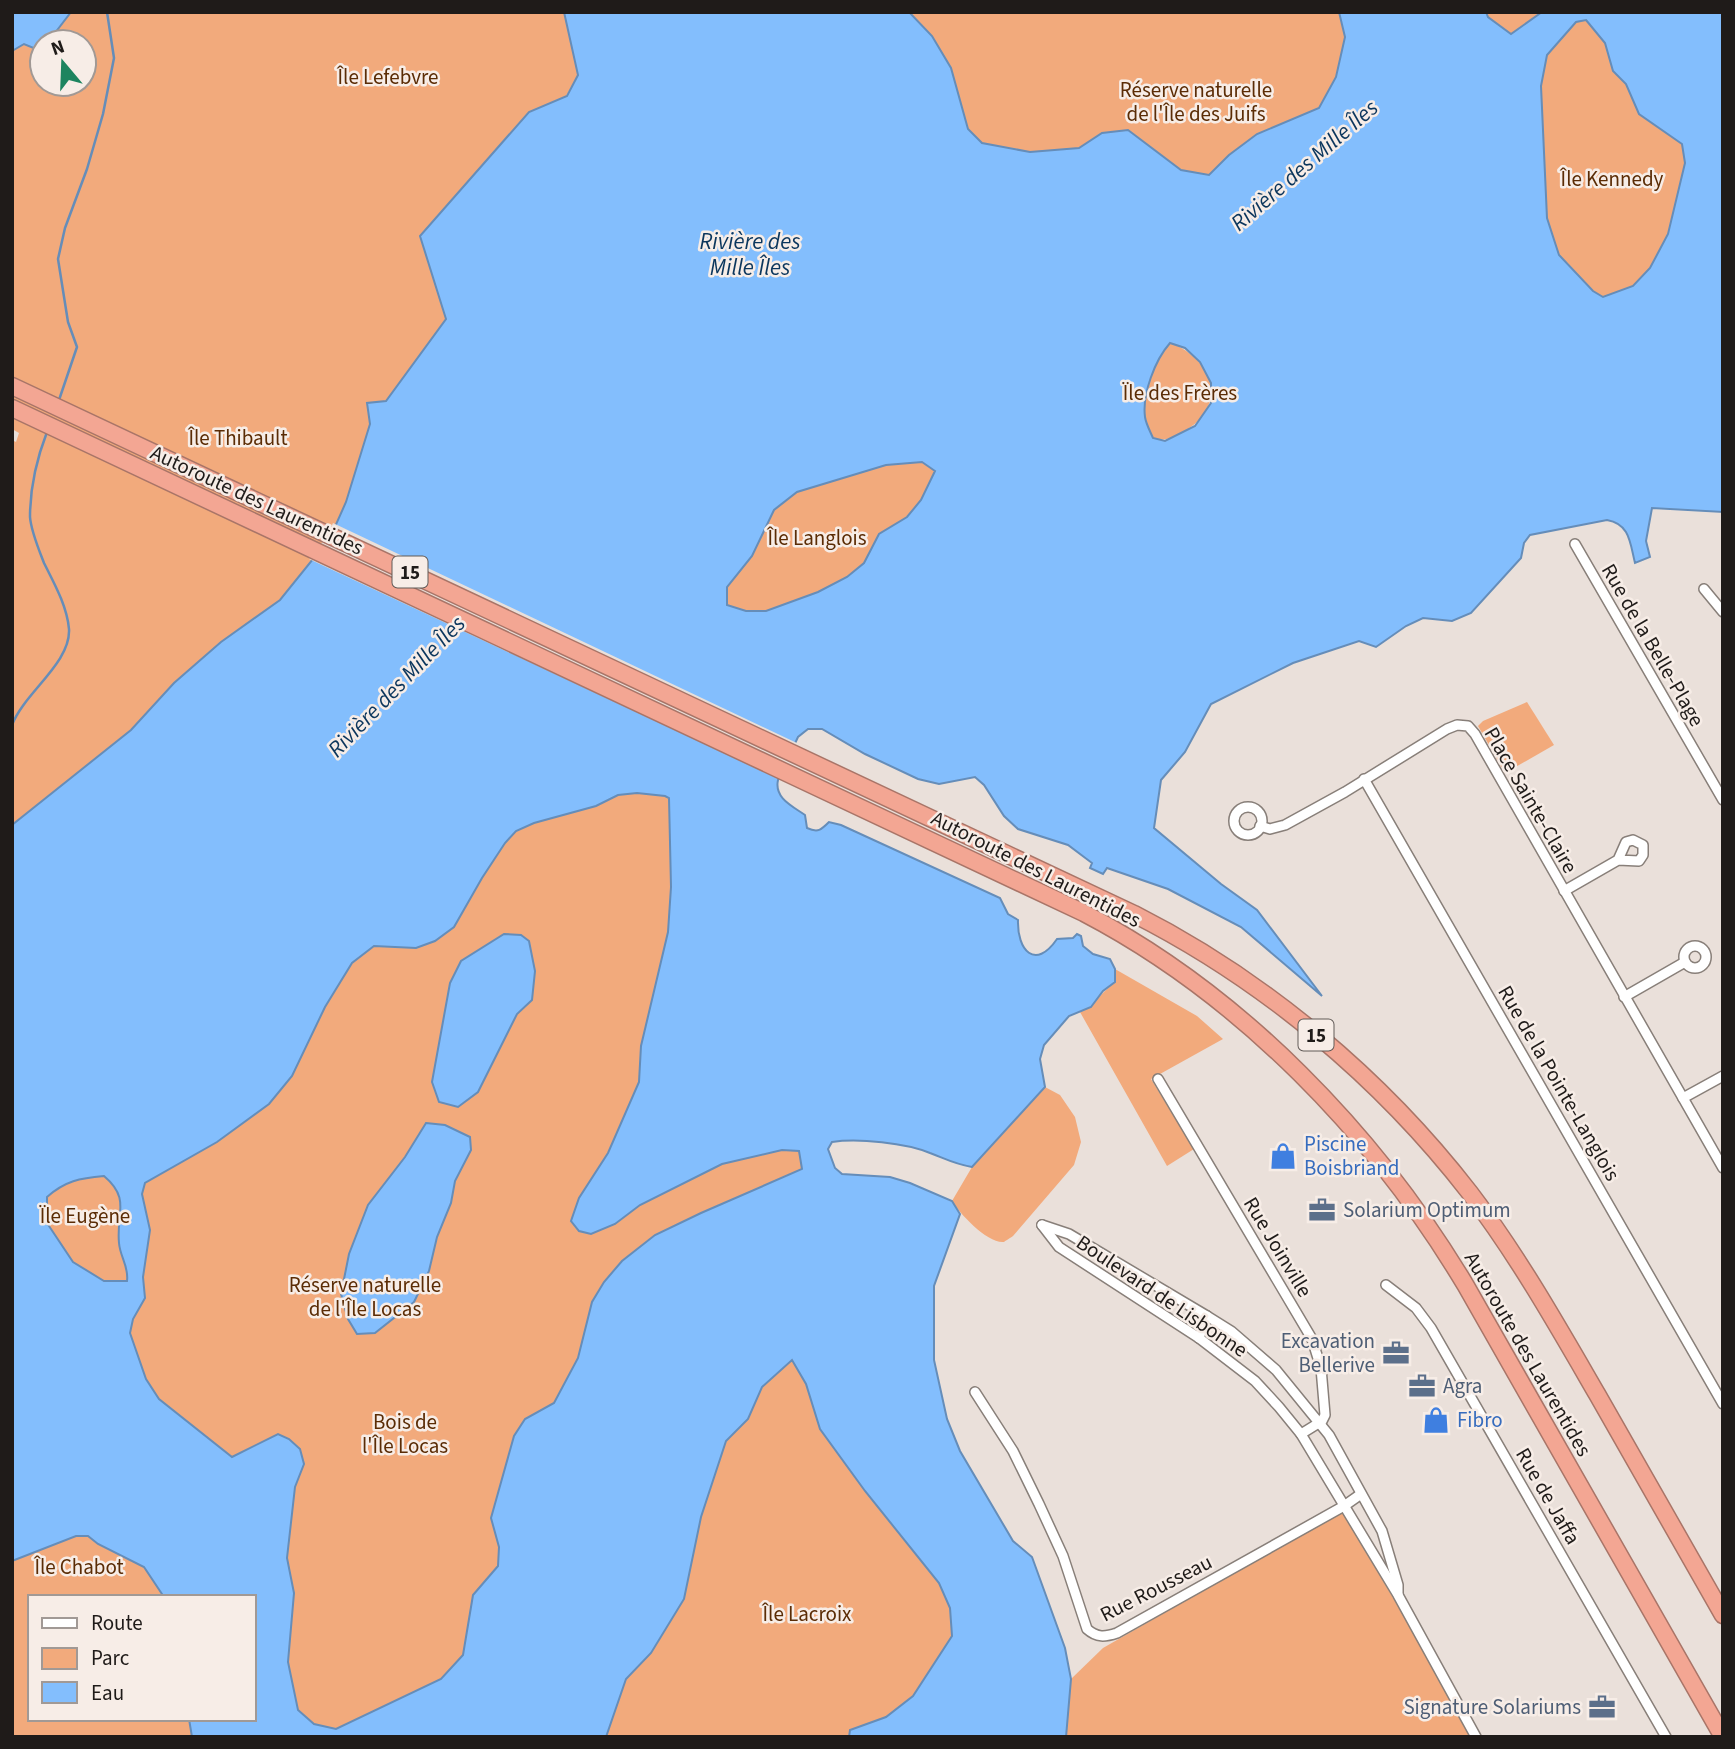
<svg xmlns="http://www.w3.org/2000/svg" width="1735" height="1749" font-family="'Source Sans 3',sans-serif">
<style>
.green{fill:#f2aa7c}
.water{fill:#83befd;stroke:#658db9;stroke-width:2;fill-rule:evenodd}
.pier{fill:#eae0da}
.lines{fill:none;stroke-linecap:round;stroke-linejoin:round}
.stream{stroke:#658db9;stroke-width:2.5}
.street-casing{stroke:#887f79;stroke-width:12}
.highway-casing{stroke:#a97568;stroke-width:19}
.street{stroke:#fff;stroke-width:9}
.highway{stroke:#f3a693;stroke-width:16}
.labels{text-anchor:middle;stroke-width:5;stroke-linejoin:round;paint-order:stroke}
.shield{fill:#f7ede7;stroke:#605a57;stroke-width:2}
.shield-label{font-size:19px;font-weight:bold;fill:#1f1b19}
.park-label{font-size:21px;fill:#5b2c05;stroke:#f7ede7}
.street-label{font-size:21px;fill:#1f1b19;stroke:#f7ede7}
.shop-label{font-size:21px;fill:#366cbe;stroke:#f7ede7;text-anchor:start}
.service-label{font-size:21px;fill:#4e5e75;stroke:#f7ede7;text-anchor:start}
.water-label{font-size:23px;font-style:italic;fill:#0b365d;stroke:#f7ede7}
</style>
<rect width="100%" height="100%" fill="#eae0da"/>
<!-- green -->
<g class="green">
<polygon points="71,12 564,12 578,75 566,96 529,112 421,236 446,319 386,401 367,403 370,424 346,502 330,538 280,600 221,642 174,683 131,730 12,825 12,440 16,442 19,433 12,429 12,51 24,44 42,50 42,84 84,84 84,42 48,42"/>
<polygon points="875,12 1365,12 1339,123 1199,205 980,178"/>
<polygon points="1486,12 1542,12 1511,34 1488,17"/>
<polygon points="1586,20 1605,43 1613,71 1626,84 1639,114 1682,144 1685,163 1668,234 1650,268 1633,286 1603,297 1593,291 1559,255 1547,218 1541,86 1547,55 1576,21"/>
<path d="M 1170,343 C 1217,360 1229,410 1179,434 C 1169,439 1165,441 1153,438 C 1150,431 1146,424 1145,417 C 1142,394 1155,360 1170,343 Z"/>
<polygon points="922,462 935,471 921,500 907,517 879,534 865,563 847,577 818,592 766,611 746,611 727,605 727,587 752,556 774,510 797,492 886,465"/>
<polygon points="1527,702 1554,745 1505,773 1478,726 1483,721"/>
<polygon points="631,710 818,1122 825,1200 485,1694 384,1737 272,1737 259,1581 42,1278 29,1175 301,986"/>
<path d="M 1115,969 L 1197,1016 L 1223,1039 L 1151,1079 L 1194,1149 L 1167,1166 L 1080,1012 C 1094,1005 1102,992 1115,982 Z"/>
<path d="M 1045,1087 L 1060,1095 L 1075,1117 L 1081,1142 L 1074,1165 L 1013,1236 C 1012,1237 1005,1241 1004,1242 C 988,1244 959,1213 952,1201 L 972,1167 Z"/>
<polygon points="782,1325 930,1532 963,1645 921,1737 606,1737 626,1679 651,1653 684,1599 701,1517 726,1441"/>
<polygon points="1342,1511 1475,1737 1066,1737 1071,1679 1103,1648"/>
<polygon points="76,1536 88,1536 98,1544 144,1567 164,1597 30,1597 30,1719 189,1719 192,1737 12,1737 12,1561"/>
</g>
<!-- water -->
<g class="water">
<polygon points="12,12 71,12 48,42 42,42 41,51 24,44 12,51"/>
<path d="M 564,12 L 909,12 L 932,36 L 951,68 L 968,129 L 982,143 L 1030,152 L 1079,148 L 1102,133 L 1128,130 L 1181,170 L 1209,175 L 1229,155 L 1257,134 L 1319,108 L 1336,77 L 1345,37 L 1339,12 L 1486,12 L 1488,17 L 1511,34 L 1542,12 L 1723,12 L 1723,512 L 1652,508 L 1646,541 L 1650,557 L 1635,563 C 1630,543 1630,524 1607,520 L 1530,535 L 1524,543 L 1521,558 L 1471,613 L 1452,621 L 1423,618 L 1406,626 L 1376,647 L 1359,641 L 1293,663 L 1211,704 L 1185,752 L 1161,780 L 1154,828 L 1221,884 L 1257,910 L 1322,996 L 1241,927 L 1168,889 L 1107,868 L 1103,874 L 1090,868 L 1092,863 L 1068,845 L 1018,829 L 1004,816 L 984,785 L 975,777 L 939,784 L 918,779 L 865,754 L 822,729 L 808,729 L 798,737 L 778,780 C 774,798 792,806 805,815 L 807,828 C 818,833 821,830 829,822 L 841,825 L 1000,898 L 1008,914 L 1018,920 C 1017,950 1035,971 1057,939 L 1073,938 L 1077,934 L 1081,936 L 1083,946 L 1093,954 L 1110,959 L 1115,969 L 1115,982 L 1103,991 L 1091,1007 L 1069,1016 L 1044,1045 L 1040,1059 L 1045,1087 L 972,1167 C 954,1164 946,1159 930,1153 C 906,1143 858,1138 832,1142 L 828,1149 L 835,1168 L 842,1174 L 890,1177 L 910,1183 L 952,1201 L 960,1214 L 934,1286 L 934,1360 L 947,1419 L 960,1451 L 1013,1541 L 1032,1557 L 1065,1648 L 1071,1679 L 1066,1737 L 849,1737 L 850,1730 L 886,1717 L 913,1696 L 952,1636 L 950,1608 L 939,1583 L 865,1491 L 820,1429 L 806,1384 L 792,1360 L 762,1387 L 748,1419 L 726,1441 L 701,1517 L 684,1599 L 651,1653 L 626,1679 L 606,1737 L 192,1737 L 189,1719 L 254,1719 L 254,1597 L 164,1597 L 144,1567 L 98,1544 L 88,1536 L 76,1536 L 12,1561 L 12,825 L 131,730 L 174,683 L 221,642 L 280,600 L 330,538 L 346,502 L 370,424 L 367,403 L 386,401 L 446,319 L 420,236 L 529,112 L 567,96 L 578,75 ZM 1586,20 L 1605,43 L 1613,71 L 1626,84 L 1639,114 L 1682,144 L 1685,163 L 1668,234 L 1650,268 L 1633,286 L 1603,297 L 1593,291 L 1559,255 L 1547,218 L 1541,86 L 1547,55 L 1576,22 ZM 1170,343 L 1185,348 L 1200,362 L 1211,383 L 1211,403 L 1195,426 L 1165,441 L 1153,438 C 1150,431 1146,424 1145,417 C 1142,394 1155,360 1170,343 ZM 922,462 L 935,471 L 921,500 L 907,517 L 879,534 L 864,563 L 847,577 L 818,592 L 766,611 L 746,611 L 727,605 L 727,587 L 752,556 L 774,510 L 797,492 L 886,465 ZM 637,793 L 665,796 L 669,798 L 671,887 L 668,932 L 641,1046 L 639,1082 L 608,1153 L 579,1198 L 571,1221 L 579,1231 L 591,1234 L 615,1224 L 640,1205 L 722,1164 L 782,1150 L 799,1151 L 802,1169 L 701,1213 L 655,1235 L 622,1261 L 604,1282 L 592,1302 L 578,1358 L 554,1403 L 525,1419 L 514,1436 L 491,1518 L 499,1547 L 498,1566 L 473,1595 L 463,1655 L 441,1679 L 336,1729 L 314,1724 L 298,1710 L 288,1662 L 294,1593 L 287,1558 L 295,1487 L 304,1464 L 300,1449 L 289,1439 L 278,1434 L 232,1457 L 159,1399 L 146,1379 L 130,1333 L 133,1319 L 145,1298 L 143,1277 L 150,1230 L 142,1194 L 145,1183 L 217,1142 L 269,1104 L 292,1076 L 325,1007 L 352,963 L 374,946 L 416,948 L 435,941 L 454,927 L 482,878 L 505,843 L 516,831 L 534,823 L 596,806 L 618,795 ZM 104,1176 C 131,1199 116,1213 119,1243 C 120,1257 129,1266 127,1281 L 104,1281 L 73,1262 L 47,1223 L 47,1197 C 65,1181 80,1178 104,1176 Z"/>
<polygon points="504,934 521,935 529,941 535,971 532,1000 517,1014 478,1092 458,1107 439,1102 432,1082 450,983 461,961"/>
<polygon points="426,1123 445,1125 470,1137 471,1150 455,1181 451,1203 437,1237 429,1271 414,1302 375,1333 357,1334 348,1319 341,1294 349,1254 368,1205 405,1157"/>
</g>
<!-- pier -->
<polygon class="pier" points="333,523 799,744 782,780 309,559 327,536"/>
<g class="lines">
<!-- stream -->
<g class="stream">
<polyline points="59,400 77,347 68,322 58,259 65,228 87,169 103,114 114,58 107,12"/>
<path d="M 12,725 C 24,693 71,663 69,629 C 67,606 54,583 44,563 C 39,550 31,531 30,517 C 30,488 37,458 47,432"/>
</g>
<defs>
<g id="street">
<polyline points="1575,544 1723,800"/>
<polyline points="1704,589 1723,612"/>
<polyline points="1364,779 1723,1404"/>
<circle cx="1248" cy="821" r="14"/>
<polyline points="1260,826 1270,829 1285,825 1345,792 1447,729 1457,725 1468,726 1475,734 1723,1168"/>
<polyline points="1564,891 1618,860 1639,861 1643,855 1643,845 1633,840 1626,842 1618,860"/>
<circle cx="1695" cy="957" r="11"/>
<polyline points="1624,997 1685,962"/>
<polyline points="1158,1079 1312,1339 1321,1368 1325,1415 1322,1421 1301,1434"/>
<polyline points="1683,1098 1723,1076"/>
<polyline points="1042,1225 1059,1247 1199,1338 1255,1381 1279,1407 1301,1434 1398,1595 1476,1737"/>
<polyline points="1042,1225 1069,1234 1207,1316 1231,1331 1276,1370 1329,1435 1382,1531 1398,1585 1398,1594"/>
<polyline points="1386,1285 1416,1308 1431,1328 1666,1737"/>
<polyline points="1199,1338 1207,1316"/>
<path d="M 975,1392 L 1013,1451 L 1039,1504 L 1063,1556 L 1087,1629 C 1097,1638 1105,1637 1117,1633 L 1344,1506 L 1361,1494"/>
</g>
<g id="highway">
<path d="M 12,386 L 1134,914 C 1264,980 1381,1078 1470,1193 C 1518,1256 1557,1325 1597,1394 C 1639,1468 1681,1541 1723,1615"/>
<path d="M 12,408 L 1084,913 C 1241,995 1376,1135 1466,1286 L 1723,1737"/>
</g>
</defs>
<!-- street casing -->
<use href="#street" class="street-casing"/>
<!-- highway casing -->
<use href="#highway" class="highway-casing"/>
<!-- street -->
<use href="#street" class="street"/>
<!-- highway -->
<use href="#highway" class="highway"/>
</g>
<!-- icons -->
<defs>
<symbol id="shop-bare" viewBox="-9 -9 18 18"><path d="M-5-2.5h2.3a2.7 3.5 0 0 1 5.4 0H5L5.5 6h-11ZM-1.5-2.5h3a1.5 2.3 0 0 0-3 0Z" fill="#3f7fe0" stroke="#f7ede7" stroke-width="2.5" paint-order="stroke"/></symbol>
<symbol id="office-bare" viewBox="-9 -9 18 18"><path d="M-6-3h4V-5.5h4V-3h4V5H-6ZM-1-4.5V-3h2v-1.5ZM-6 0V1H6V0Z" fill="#5c6f8a" stroke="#f7ede7" stroke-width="2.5" paint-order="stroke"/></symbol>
</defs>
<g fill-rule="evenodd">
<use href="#shop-bare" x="1264" y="1137" width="38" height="38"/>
<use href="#office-bare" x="1303" y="1191" width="38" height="38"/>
<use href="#office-bare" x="1377" y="1334" width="38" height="38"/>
<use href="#office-bare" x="1403" y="1367" width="38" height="38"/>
<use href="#shop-bare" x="1417" y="1401" width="38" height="38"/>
<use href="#office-bare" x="1583" y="1688" width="38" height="38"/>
</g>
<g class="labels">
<!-- shield labels -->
<g class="shield">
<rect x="392.5" y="556.5" width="35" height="31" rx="5"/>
<rect x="1298.5" y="1019.5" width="35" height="31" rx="5"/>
</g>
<g class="shield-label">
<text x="410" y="579">15</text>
<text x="1316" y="1042">15</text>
</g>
<!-- park labels -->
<g class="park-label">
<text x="388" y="84">Île Lefebvre</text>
<text x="1196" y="97">Réserve naturelle<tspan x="1196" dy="24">de l'Île des Juifs</tspan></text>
<text x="1612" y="186">Île Kennedy</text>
<text x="1180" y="400">Ïle des Frères</text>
<text x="238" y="445">Île Thibault</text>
<text x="817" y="545">Île Langlois</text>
<text x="85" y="1223">Ïle Eugène</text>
<text x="365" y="1292">Réserve naturelle<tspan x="365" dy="24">de l'Île Locas</tspan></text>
<text x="405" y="1429">Bois de<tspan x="405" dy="24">l'Île Locas</tspan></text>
<text x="79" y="1574">Île Chabot</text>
<text x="807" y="1621">Île Lacroix</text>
</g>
<!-- street labels -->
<g class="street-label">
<text transform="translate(257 500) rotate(25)" y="7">Autoroute des Laurentides</text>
<text transform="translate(1653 645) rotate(60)" y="7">Rue de la Belle-Plage</text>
<text transform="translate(1531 800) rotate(60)" y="7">Place Sainte-Claire</text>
<text transform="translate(1036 869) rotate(27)" y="7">Autoroute des Laurentides</text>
<text transform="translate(1559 1083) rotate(60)" y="7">Rue de la Pointe-Langlois</text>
<text transform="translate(1278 1247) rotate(59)" y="7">Rue Joinville</text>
<text transform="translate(1162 1296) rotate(34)" y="7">Boulevard de Lisbonne</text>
<text transform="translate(1528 1354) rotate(60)" y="7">Autoroute des Laurentides</text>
<text transform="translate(1548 1496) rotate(60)" y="7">Rue de Jaffa</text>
<text transform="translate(1156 1588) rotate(-27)" y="7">Rue Rousseau</text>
</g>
<!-- shop labels -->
<g class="shop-label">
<text x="1304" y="1151">Piscine<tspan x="1304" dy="24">Boisbriand</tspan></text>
<text x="1457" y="1427">Fibro</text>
</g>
<!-- service labels -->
<g class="service-label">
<text x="1343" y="1217">Solarium Optimum</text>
<text x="1375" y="1348" text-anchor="end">Excavation<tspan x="1375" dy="24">Bellerive</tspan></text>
<text x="1443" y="1393">Agra</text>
<text x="1581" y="1714" text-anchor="end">Signature Solariums</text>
</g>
<!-- water labels -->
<g class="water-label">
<text transform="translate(1304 165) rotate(-41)" y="8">Rivière des Mille Îles</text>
<text x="750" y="249">Rivière des<tspan x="750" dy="26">Mille Îles</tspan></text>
<text transform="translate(396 686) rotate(-46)" y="8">Rivière des Mille Îles</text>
</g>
</g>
<!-- border -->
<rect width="1735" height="1749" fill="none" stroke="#1f1b19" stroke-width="28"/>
<!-- legend -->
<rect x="28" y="1595" width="228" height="126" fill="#f7ede7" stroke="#a19995" stroke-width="2"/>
<rect x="42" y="1618" width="35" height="10" fill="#ffffff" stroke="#a19995" stroke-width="2"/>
<text x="91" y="1630" font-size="21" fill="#1f1b19">Route</text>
<rect x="42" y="1648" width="35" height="21" fill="#f2aa7c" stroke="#a19995" stroke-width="2"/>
<text x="91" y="1665" font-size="21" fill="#1f1b19">Parc</text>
<rect x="42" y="1682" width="35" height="21" fill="#83befd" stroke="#a19995" stroke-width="2"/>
<text x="91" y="1700" font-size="21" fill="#1f1b19">Eau</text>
<!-- north arrow -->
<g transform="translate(63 63) rotate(341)"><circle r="33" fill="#f7ede7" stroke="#a19995" stroke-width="2"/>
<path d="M0-5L12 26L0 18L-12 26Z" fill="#1d845f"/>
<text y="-10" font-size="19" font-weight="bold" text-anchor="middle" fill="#1f1b19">N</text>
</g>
</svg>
